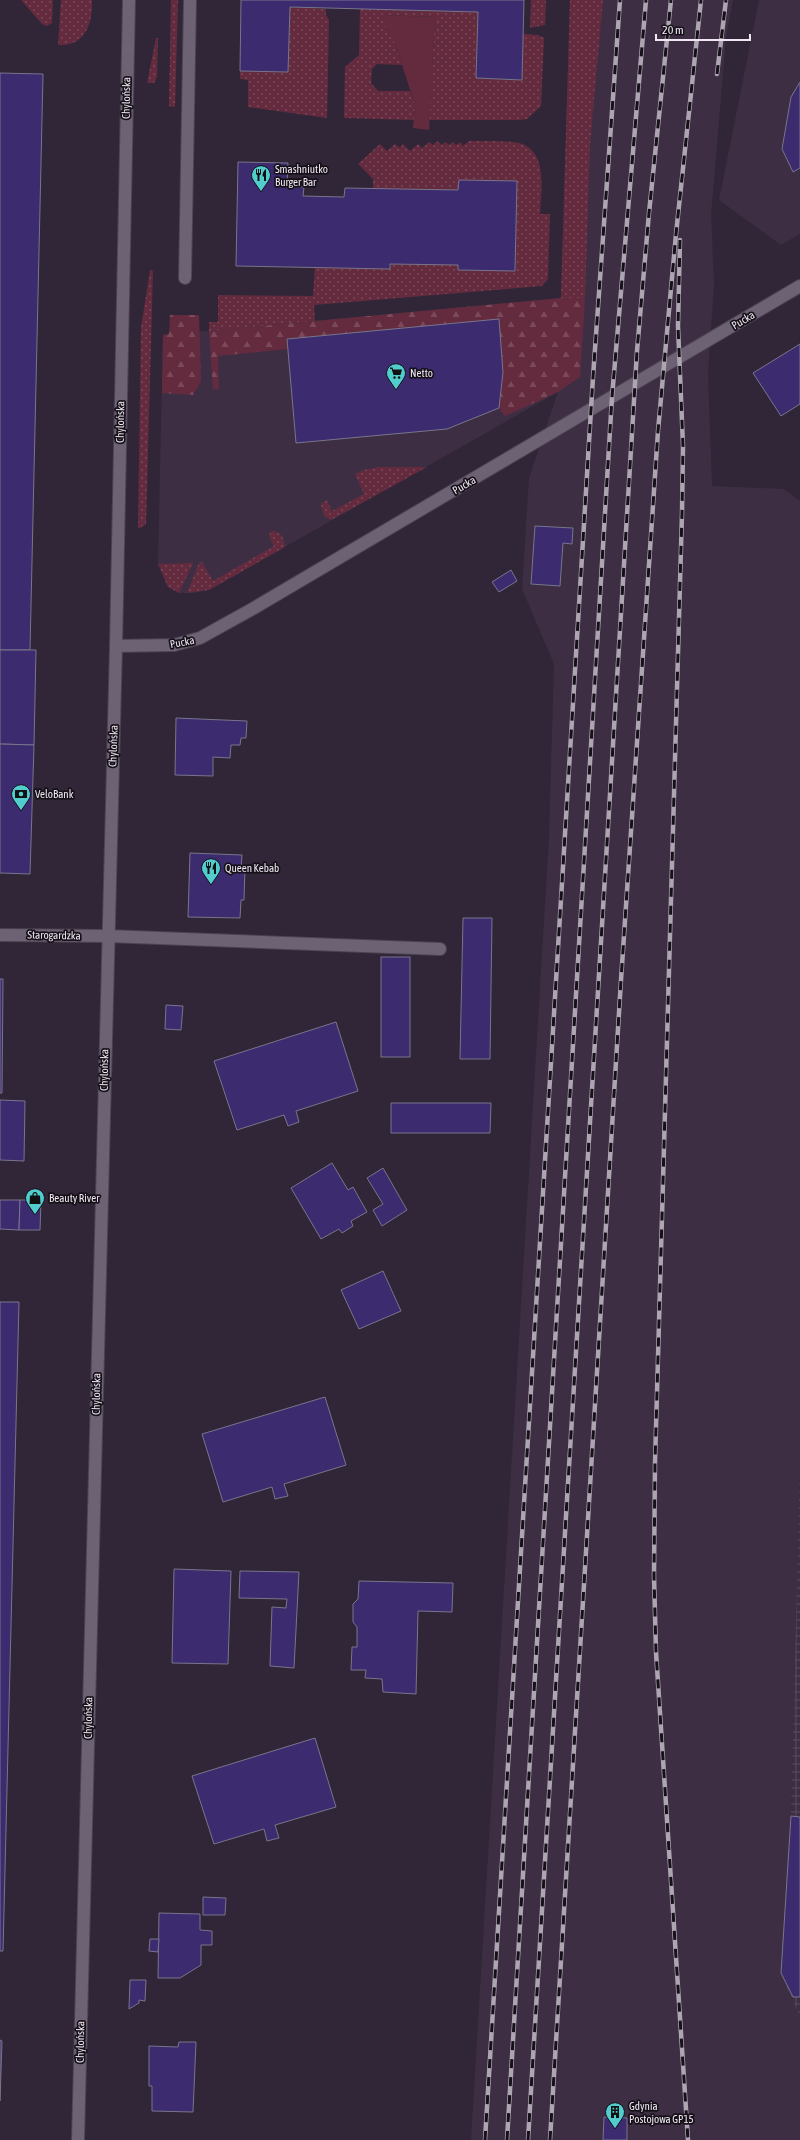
<svg xmlns="http://www.w3.org/2000/svg" width="800" height="2140" font-family="'Asap Condensed',sans-serif">
<style>
.built{fill:#3d2e44}
.industrial{fill:url(#industrial-grid)}
.grass{fill:url(#grass-dots)}
.forest{fill:url(#forest-firs)}
.park{fill:#642b3e}
.building{fill:#3c2c6f;stroke:#78758b}
.lines{fill:none;stroke-linecap:round;stroke-linejoin:round}
.lane-casing{stroke:#4c4351;stroke-width:14}
.street-casing{stroke:#4c4351;stroke-width:14}
.secondary-casing{stroke:#4c4351;stroke-width:14}
.lane{stroke:#6d6174;stroke-width:12}
.street{stroke:#6d6174;stroke-width:12}
.secondary{stroke:#6d6174;stroke-width:12}
.rail-casing{stroke:#aea5b2;stroke-width:4.5}
.rail{stroke:#161119;stroke-width:3;stroke-dasharray:9;stroke-linecap:butt}
.labels{text-anchor:middle;stroke-width:3.5;stroke-linejoin:round;paint-order:stroke}
.street-label{font-size:11px;fill:#efe8f3;stroke:#161119}
.poi-label{font-size:11px;fill:#efe8f3;stroke:#161119;text-anchor:start}
</style>
<defs>
<pattern id="industrial-grid" width="8" height="8" patternUnits="userSpaceOnUse"><rect width="8" height="8" fill="#3d2e44"/><path d="M0 4h8M4 0v8" fill="none" stroke="#594c5f"/></pattern>
<pattern id="grass-dots" width="8" height="8" patternUnits="userSpaceOnUse"><rect width="8" height="8" fill="#642b3e"/><path d="M2 2h.1M6 6h.1" fill="none" stroke="#7a4a5a" stroke-width="1.8" stroke-linecap="round"/></pattern>
<pattern id="forest-firs" width="22" height="20" patternUnits="userSpaceOnUse"><rect width="22" height="20" fill="#642b3e"/><path d="M5 1l3.5 6h-7zM16 11l3.5 6h-7z" fill="#7a4a5a"/></pattern>
</defs>
<rect width="100%" height="100%" fill="#312637"/>
<!-- built -->
<g class="built">
<polygon points="570,0 733,0 726,37 711,215 714,284 708,373 712,486 784,489 800,501 800,1459 791,1816 793,1997 800,2017 800,2140 471,2140 549,838 554,664 522,589 529,478 558,392 209,590 193,593 179,593 168,587 158,564 163,335 561,298"/>
<polygon points="759,0 800,0 800,234 781,245 719,200"/>
</g>
<!-- industrial -->
<polygon class="industrial" points="800,1459 800,2017 781,1973 791,1816"/>
<!-- grass -->
<g class="grass">
<polygon points="21,0 53,0 52,23 47,26 42,24"/>
<path d="M 61,0 L 92,0 C 93,23 85,47 58,45 Z"/>
<polygon points="171,0 178,0 175,107 169,106"/>
<polygon points="531,0 546,0 545,25 530,28"/>
<polygon points="570,0 603,0 590,144 585,298 561,298"/>
<polygon points="290,7 326,9 326,15 329,20 327,118 248,107 248,80 240,79 240,71 288,72"/>
<polygon points="360,9 478,12 476,78 522,80 523,34 538,35 544,38 541,106 527,119 520,120 429,120 435,17 382,15 390,37 393,37 402,65 377,64 372,69 371,83 378,91 410,91 415,105 414,120 344,118 345,67 359,55"/>
<polygon points="156,38 158,38 157,77 154,83 147,83"/>
<path d="M 437,141 L 442,145 L 445,142 L 449,145 L 453,142 L 456,145 L 460,142 L 463,146 L 469,141 C 482,141 511,140 522,144 C 548,154 541,192 540,214 L 550,214 L 548,279 L 542,286 L 314,305 L 315,321 L 209,331 L 209,322 L 218,322 L 218,295 L 313,296 L 315,267 L 390,269 L 391,264 L 458,265 L 458,270 L 515,271 L 517,182 L 459,180 L 458,190 L 373,189 L 373,179 L 358,164 L 380,144 L 387,151 L 395,144 L 400,148 L 403,144 L 410,151 L 418,144 L 422,148 L 429,142 L 433,145 Z"/>
<polygon points="150,270 153,271 146,524 138,529 141,328"/>
<polygon points="379,467 427,467 331,520 324,516 321,504 327,500 332,511 364,494 355,474 364,470"/>
<path d="M 271,531 C 281,531 284,538 285,547 L 209,590 L 187,593 L 199,563 L 202,562 L 213,581 L 274,546 L 269,536 Z"/>
<polygon points="193,563 179,593 168,587 158,564"/>
</g>
<!-- forest -->
<g class="forest">
<polygon points="561,298 585,298 580,377 558,392 505,416 499,408 503,372 498,319 287,339 288,349 218,356 219,389 213,389 209,331"/>
<polygon points="170,315 199,315 201,381 193,395 162,393 163,335 169,334"/>
</g>
<!-- park -->
<polygon class="park" points="382,15 435,17 429,130 413,128 415,105 393,37 390,37"/>
<!-- building -->
<g class="building">
<polygon points="241,0 524,0 522,80 476,78 478,12 290,7 288,72 240,71"/>
<polygon points="0,73 43,74 30,650 0,650"/>
<polygon points="800,82 800,168 793,172 782,149 791,97"/>
<polygon points="238,162 288,163 287,186 304,187 303,196 344,197 345,188 458,190 459,180 517,181 515,271 458,270 458,265 390,264 390,269 236,266"/>
<polygon points="499,319 503,372 499,408 447,429 296,443 287,339"/>
<polygon points="800,344 800,404 781,416 753,373"/>
<polygon points="535,526 573,528 572,544 563,543 560,586 531,584"/>
<polygon points="511,570 517,581 499,592 492,582"/>
<polygon points="0,650 36,650 34,745 0,744"/>
<polygon points="176,718 247,721 246,738 241,738 240,745 231,745 230,758 213,757 213,776 175,775"/>
<polygon points="0,744 34,745 30,874 0,873"/>
<polygon points="190,853 242,855 241,868 245,868 244,900 241,900 240,918 188,917"/>
<polygon points="463,918 492,918 490,1059 460,1059"/>
<rect x="381" y="957" width="29" height="100"/>
<polygon points="0,979 3,979 2,1093 0,1093"/>
<polygon points="166,1005 183,1006 181,1030 165,1029"/>
<polygon points="336,1022 358,1091 296,1111 299,1122 288,1126 284,1115 237,1130 214,1061"/>
<polygon points="0,1100 25,1101 24,1161 0,1160"/>
<polygon points="391,1103 491,1103 490,1133 391,1133"/>
<polygon points="332,1163 348,1190 353,1187 367,1212 351,1221 353,1226 342,1233 339,1229 321,1239 291,1188"/>
<polygon points="383,1168 407,1210 382,1226 373,1210 383,1204 367,1178"/>
<polygon points="0,1200 20,1200 19,1230 0,1229"/>
<polygon points="20,1200 41,1200 40,1230 19,1230"/>
<polygon points="383,1271 401,1311 359,1329 341,1290"/>
<polygon points="0,1302 19,1302 3,1951 0,1951"/>
<polygon points="325,1397 346,1465 284,1484 288,1496 275,1499 272,1487 223,1502 202,1434"/>
<polygon points="174,1569 231,1571 228,1664 172,1663"/>
<polygon points="240,1571 299,1572 294,1668 270,1666 272,1607 286,1608 287,1599 239,1598"/>
<polygon points="359,1581 453,1583 452,1612 418,1611 416,1694 383,1692 382,1679 365,1678 366,1670 351,1670 352,1647 357,1647 357,1627 353,1622 353,1604 358,1599"/>
<polygon points="315,1738 336,1807 275,1825 279,1838 267,1841 264,1829 214,1844 192,1776"/>
<polygon points="791,1816 800,1817 800,1997 793,1997 781,1973"/>
<polygon points="203,1897 226,1898 225,1915 203,1915"/>
<polygon points="159,1913 200,1914 200,1930 212,1931 212,1945 201,1945 201,1965 180,1978 158,1978"/>
<polygon points="150,1939 159,1939 158,1952 149,1951"/>
<polygon points="130,1980 146,1980 145,2001 139,2000 139,2003 129,2009"/>
<polygon points="0,2040 2,2041 0,2101"/>
<polygon points="179,2042 196,2042 193,2112 152,2111 152,2086 149,2086 149,2046 178,2047"/>
<polygon points="604,2117 627,2118 627,2140 603,2140"/>
</g>
<g class="lines">
<defs>
<g id="lane">
<polyline points="185,278 190,0"/>
<polyline points="107,936 440,949"/>
</g>
<polyline id="street" points="0,935 107,936"/>
<g id="secondary">
<polyline points="116,646 174,645 200,638 254,608 800,286"/>
<polyline points="78,2140 116,646 129,0"/>
</g>
</defs>
<!-- lane casing -->
<use href="#lane" class="lane-casing"/>
<!-- street casing -->
<use href="#street" class="street-casing"/>
<!-- secondary casing -->
<use href="#secondary" class="secondary-casing"/>
<!-- lane -->
<use href="#lane" class="lane"/>
<!-- street -->
<use href="#street" class="street"/>
<!-- secondary -->
<use href="#secondary" class="secondary"/>
<defs>
<g id="rail">
<polyline points="717,74 726,0"/>
<polyline points="680,240 678,326 683,446 682,513 655,1463 654,1576 656,1652 688,2140"/>
<polyline points="485,2140 593,377 620,0"/>
<polyline points="507,2140 612,397 646,0"/>
<polyline points="528,2140 637,351 649,213 671,0"/>
<polyline points="550,2140 621,980 658,431 676,234 701,0"/>
</g>
</defs>
<!-- rail casing -->
<use href="#rail" class="rail-casing"/>
<!-- rail -->
<use href="#rail" class="rail"/>
</g>
<!-- icons -->
<defs>
<symbol id="restaurant-pin" viewBox="-11 -11 22 30"><path d="M0 17L-7.5 6A9.5 9.5 0 1 1 7.5 6Z" fill="#52cdce" stroke="#161119"/><path d="M-5-6h1v4h1v-4h1v4h1v-4h1v5L-1.5 .5V6h-2V.5L-5-1ZM5-6V6H3V1.5H1.5Q1.5-4 5-6Z" fill="#111"/></symbol>
<symbol id="supermarket-pin" viewBox="-11 -11 22 30"><path d="M0 17L-7.5 6A9.5 9.5 0 1 1 7.5 6Z" fill="#52cdce" stroke="#161119"/><path d="M-6-5.5h2.5l.6 2H6L4.5 2H-2.5L-4.4-4H-6ZM-1.5 3.2a1.3 1.3 0 1 0 .1 0ZM3 3.2a1.3 1.3 0 1 0 .1 0Z" fill="#111"/></symbol>
<symbol id="bank-pin" viewBox="-11 -11 22 30"><path d="M0 17L-7.5 6A9.5 9.5 0 1 1 7.5 6Z" fill="#52cdce" stroke="#161119"/><path d="M-6-4H6V4H-6ZM0-2.3a2.3 2.3 0 1 0 0 4.6a2.3 2.3 0 1 0 0-4.6Z" fill="#111"/></symbol>
<symbol id="shop-pin" viewBox="-11 -11 22 30"><path d="M0 17L-7.5 6A9.5 9.5 0 1 1 7.5 6Z" fill="#52cdce" stroke="#161119"/><path d="M-5-2.5h2.3a2.7 3.5 0 0 1 5.4 0H5L5.5 6h-11ZM-1.5-2.5h3a1.5 2.3 0 0 0-3 0Z" fill="#111"/></symbol>
<symbol id="building-pin" viewBox="-11 -11 22 30"><path d="M0 17L-7.5 6A9.5 9.5 0 1 1 7.5 6Z" fill="#52cdce" stroke="#161119"/><path d="M-4-6H4V6H1V3H-1V6H-4ZM-2.5-4.3h1.7v1.8h-1.7ZM.8-4.3h1.7v1.8H.8ZM-2.5-1h1.7V.8h-1.7ZM.8-1h1.7V.8H.8Z" fill="#111"/></symbol>
</defs>
<g fill-rule="evenodd">
<use href="#restaurant-pin" x="250" y="164" width="22" height="30"/>
<use href="#supermarket-pin" x="385" y="362" width="22" height="30"/>
<use href="#bank-pin" x="10" y="783" width="22" height="30"/>
<use href="#restaurant-pin" x="200" y="857" width="22" height="30"/>
<use href="#shop-pin" x="24" y="1187" width="22" height="30"/>
<use href="#building-pin" x="604" y="2101" width="22" height="30"/>
</g>
<g class="labels">
<!-- street labels -->
<g class="street-label">
<text transform="translate(126 98) rotate(-89)" y="4">Chylońska</text>
<text transform="translate(743 320) rotate(-31)" y="4">Pucka</text>
<text transform="translate(120 422) rotate(-89)" y="4">Chylońska</text>
<text transform="translate(464 485) rotate(-30)" y="4">Pucka</text>
<text transform="translate(182 642) rotate(-11)" y="4">Pucka</text>
<text transform="translate(113 746) rotate(-88)" y="4">Chylońska</text>
<text transform="translate(54 935) rotate(1)" y="4">Starogardzka</text>
<text transform="translate(104 1070) rotate(-89)" y="4">Chylońska</text>
<text transform="translate(96 1394) rotate(-89)" y="4">Chylońska</text>
<text transform="translate(88 1718) rotate(-89)" y="4">Chylońska</text>
<text transform="translate(80 2042) rotate(-89)" y="4">Chylońska</text>
</g>
<!-- poi labels -->
<g class="poi-label">
<text x="275" y="173">Smashniutko<tspan x="275" dy="13">Burger Bar</tspan></text>
<text x="410" y="377">Netto</text>
<text x="35" y="798">VeloBank</text>
<text x="225" y="872">Queen Kebab</text>
<text x="49" y="1202">Beauty River</text>
<text x="629" y="2110">Gdynia<tspan x="629" dy="13">Postojowa GP15</tspan></text>
</g>
</g>
<!-- scale -->
<path d="M656 34v6h94v-6" fill="none" stroke="#efe8f3" stroke-width="2"/>
<text x="662" y="34" font-size="12" fill="#efe8f3" stroke="#161119" stroke-width="3" paint-order="stroke">20 m</text>
</svg>
